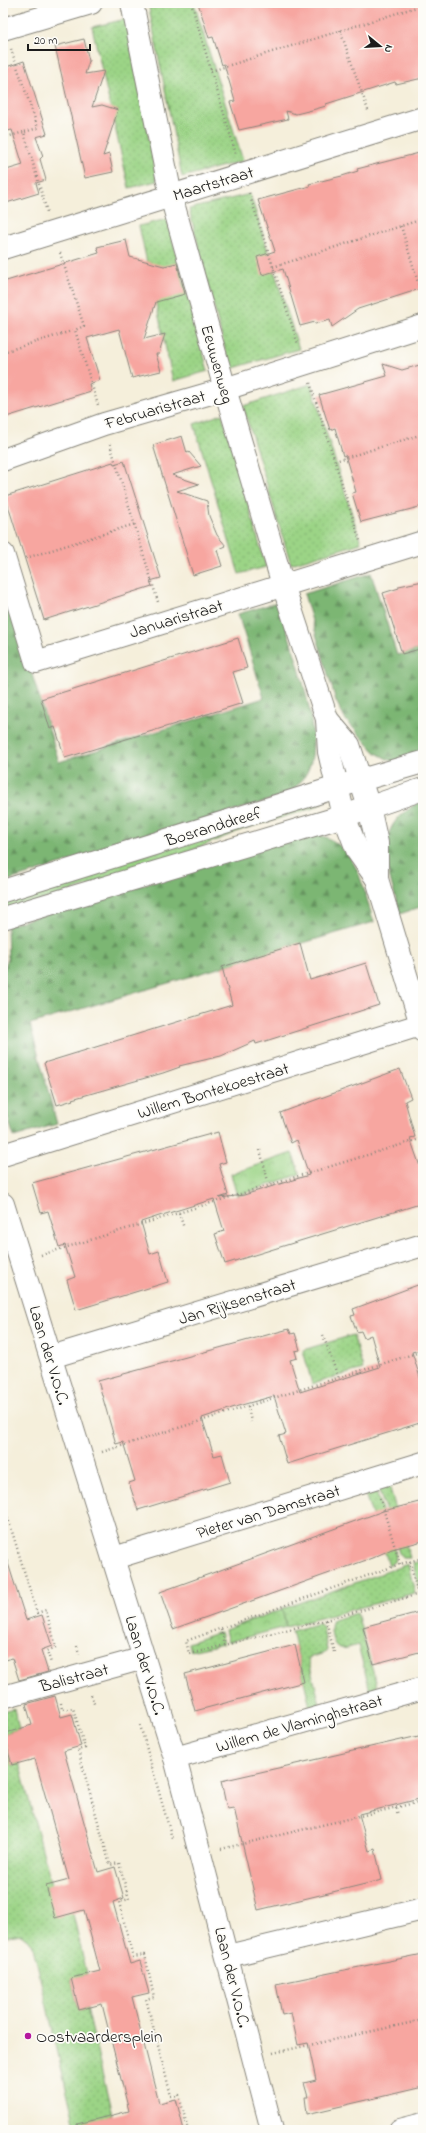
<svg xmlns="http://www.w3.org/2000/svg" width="426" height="2133" font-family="'Indie Flower',sans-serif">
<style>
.grass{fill:url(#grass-dots);stroke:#5c7851}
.forest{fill:url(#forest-firs);stroke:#4c6948}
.park{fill:url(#park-crowns);stroke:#5c7851}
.building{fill:#f7a6a0}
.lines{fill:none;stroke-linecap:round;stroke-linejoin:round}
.minor-casing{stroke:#88867c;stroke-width:24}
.major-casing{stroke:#88867c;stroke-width:24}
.path{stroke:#88867c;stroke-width:2.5;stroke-dasharray:1 3;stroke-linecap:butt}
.minor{stroke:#fff;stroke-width:22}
.major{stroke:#fff;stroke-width:22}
.poi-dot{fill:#b5179e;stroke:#fdfcf7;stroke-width:1.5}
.labels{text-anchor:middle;stroke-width:3.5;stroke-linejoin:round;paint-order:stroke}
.street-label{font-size:17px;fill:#1c1c1c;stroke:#fdfcf7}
.poi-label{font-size:17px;fill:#1c1c1c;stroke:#fdfcf7;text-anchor:start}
</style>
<defs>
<pattern id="grass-dots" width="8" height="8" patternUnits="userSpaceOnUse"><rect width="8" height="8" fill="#9bd486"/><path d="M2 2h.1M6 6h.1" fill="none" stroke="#85b573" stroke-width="1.8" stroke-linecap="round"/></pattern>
<pattern id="forest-firs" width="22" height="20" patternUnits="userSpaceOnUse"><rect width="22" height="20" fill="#7cb673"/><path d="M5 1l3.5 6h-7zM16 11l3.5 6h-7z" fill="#65935e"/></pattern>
<pattern id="park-crowns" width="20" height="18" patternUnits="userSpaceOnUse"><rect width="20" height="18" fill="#9bd486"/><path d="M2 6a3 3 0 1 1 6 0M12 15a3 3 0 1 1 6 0" fill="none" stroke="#85b573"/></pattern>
</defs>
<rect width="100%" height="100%" fill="#fdfcf7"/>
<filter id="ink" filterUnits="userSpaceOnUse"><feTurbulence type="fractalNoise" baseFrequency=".025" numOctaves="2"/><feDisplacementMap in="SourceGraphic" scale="8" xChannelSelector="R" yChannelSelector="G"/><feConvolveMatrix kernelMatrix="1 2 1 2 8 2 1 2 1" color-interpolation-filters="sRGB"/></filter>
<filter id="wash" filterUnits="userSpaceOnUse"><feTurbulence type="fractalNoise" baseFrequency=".012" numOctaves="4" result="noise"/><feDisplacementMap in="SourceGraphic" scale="16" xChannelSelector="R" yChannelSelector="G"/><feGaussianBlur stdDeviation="0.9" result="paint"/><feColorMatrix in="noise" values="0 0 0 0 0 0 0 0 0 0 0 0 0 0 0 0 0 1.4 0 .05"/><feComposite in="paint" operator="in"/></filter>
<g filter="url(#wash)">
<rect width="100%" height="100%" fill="#f5efdb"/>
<!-- grass -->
<g class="grass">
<polygon points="166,3 194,3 243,161 182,177 149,8"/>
<polygon points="126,19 157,181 129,188 92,27"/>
<polygon points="250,194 299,349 230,369 189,209"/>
<polygon points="167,219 208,371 173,381 139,226"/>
<polygon points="311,384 361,543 291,564 243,406"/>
<polygon points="222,414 266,567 239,574 194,424"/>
<polygon points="324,802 314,808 246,828 156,865 3,912 3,897"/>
<polygon points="353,1335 363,1369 312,1384 303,1350"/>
<polygon points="389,1485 410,1558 403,1558 399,1553 378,1487"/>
<polygon points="375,1488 396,1555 395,1561 389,1565 364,1491"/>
<polygon points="408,1564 415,1593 286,1627 282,1609"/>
<path d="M 357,1613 L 378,1689 L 370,1691 L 358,1645 C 353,1646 345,1650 340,1648 C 331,1646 329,1626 333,1620 Z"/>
<polygon points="319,1623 323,1628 327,1650 325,1653 308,1658 320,1704 310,1706 292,1631"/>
<polygon points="220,1632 223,1644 190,1651 188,1643"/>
<polygon points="14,1709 19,1729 3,1734 12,1765 19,1763 52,1885 46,1887 57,1915 72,1910 87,1974 71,1979 79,2010 87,2008 112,2115 107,2117 110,2130 76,2130 32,1943 21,1934 3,1937 3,1712"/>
</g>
<!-- forest -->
<g class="forest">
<polygon points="371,573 397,655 423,648 423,753 393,762 376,753 345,719 336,701 304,594"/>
<path d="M 3,580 L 59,762 L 264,698 L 238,614 L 278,602 C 290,642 326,733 308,770 C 303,781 295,788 286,795 L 3,882 Z"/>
<path d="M 423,800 L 423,906 L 400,914 C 392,881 371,837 405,812 C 411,808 416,802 423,800 Z"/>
<path d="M 312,833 C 358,842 361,884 374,922 L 30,1024 L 57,1124 L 14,1137 L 3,1102 L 3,972 L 8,958 L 7,926 Z"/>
</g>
<!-- park -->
<g class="park">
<polygon points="292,1153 300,1174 237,1196 231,1174"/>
<polygon points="423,1561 423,1590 420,1591 413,1563"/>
<polygon points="282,1609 286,1627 228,1642 225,1630"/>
</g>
<g id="blocks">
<!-- building -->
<g class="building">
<polygon points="198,3 423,3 423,78 396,84 395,82 326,104 326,106 312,110 296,114 286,111 288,119 239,130 230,102 235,101 224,64 222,65 213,37 209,38"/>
<polygon points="84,39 89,61 85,74 104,71 92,107 102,105 118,110 103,156 109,154 113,172 85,178 55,46"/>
<polygon points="24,61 47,134 36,137 43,156 40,159 46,180 36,183 39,193 3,204 3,171 23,165 12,130 3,132 3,68"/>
<polygon points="423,152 423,288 358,309 332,327 330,320 315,324 315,322 300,326 283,269 262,275 257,257 275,251 258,200 310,186 309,184 342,176 358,171 357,169"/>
<polygon points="126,240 130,257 164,266 177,263 185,294 156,302 144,339 165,334 159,354 156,354 161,371 132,378 119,329 87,338 100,380 89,384 91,391 3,418 3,282 99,253 97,247"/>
<polygon points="383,364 402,370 423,364 423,506 361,522 352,493 356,492 345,455 343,456 335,428 330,430 319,395 387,376"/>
<polygon points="182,436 187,453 189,452 201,466 172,475 199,484 177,491 207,501 209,516 217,535 226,546 217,550 222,566 193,575 153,445"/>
<polygon points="124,461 161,578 150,581 152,586 44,620 5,496 113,462 114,464"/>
<polygon points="423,581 423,648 402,654 383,593 399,588 399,586"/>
<polygon points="238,638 247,668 233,672 243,703 65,758 55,727 50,729 41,699"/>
<polygon points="300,943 310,980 366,963 379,1005 256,1044 255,1041 221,1056 179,1066 180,1067 163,1073 72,1099 73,1100 57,1105 44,1063 232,1005 222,967"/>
<polygon points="400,1069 411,1098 405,1101 415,1137 410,1138 423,1175 423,1203 225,1264 215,1234 224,1231 214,1199 159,1216 141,1222 150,1254 159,1251 168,1282 76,1310 67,1280 75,1277 65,1245 59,1247 48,1211 41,1213 32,1183 218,1132 226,1162 219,1164 228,1195 219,1198 244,1195 309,1175 297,1140 291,1143 280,1113"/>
<polygon points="423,1283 423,1349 412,1352 423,1387 423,1422 287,1464 279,1436 286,1434 274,1396 238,1406 202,1418 214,1456 222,1454 230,1482 138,1510 129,1483 135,1481 123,1442 116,1444 98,1381 289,1329 291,1334 295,1333 300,1350 295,1351 297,1358 290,1360 300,1392 380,1367 371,1335 364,1338 361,1331 357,1332 351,1316 355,1315 353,1309"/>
<polygon points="423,1501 423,1541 392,1549 372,1558 173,1629 160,1592 383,1511"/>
<polygon points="3,1560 7,1560 26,1620 42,1615 52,1646 41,1650 48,1672 19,1680 12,1658 3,1661"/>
<polygon points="423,1611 423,1651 373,1664 363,1627"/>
<polygon points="295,1645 304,1682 195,1711 185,1674"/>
<polygon points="55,1696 61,1717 72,1714 81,1746 64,1751 98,1872 115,1867 124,1898 113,1902 130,1964 140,1961 149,1993 132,1997 159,2103 176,2099 184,2130 78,2130 77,2124 129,2111 102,2004 79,2010 71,1978 100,1971 84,1910 55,1918 46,1886 69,1880 35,1759 12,1765 3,1734 32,1725 26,1704"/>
<polygon points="423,1735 423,1798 359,1814 369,1851 375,1849 382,1880 258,1910 234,1808 227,1809 221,1781"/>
<polygon points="423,1954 423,2087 307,2114 305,2097 308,2097 304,2083 316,2080 308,2043 298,2045 291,2013 282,2015 276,1984"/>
</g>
</g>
</g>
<g filter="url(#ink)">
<use href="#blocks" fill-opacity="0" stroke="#88867c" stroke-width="1"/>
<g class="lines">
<defs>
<g id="minor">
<polyline points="132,3 171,196 225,389 283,585 327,719 329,752 344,816 358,852 377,879"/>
<polyline points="3,29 91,3"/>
<polyline points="3,248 423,118"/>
<polyline points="3,460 104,424 225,389 423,326"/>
<polyline points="3,554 36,662 423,542"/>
<polyline points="327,719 349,745 369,807 377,843 377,879 423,1031"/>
<polyline points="3,1155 423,1024"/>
<polyline points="3,1204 175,1758 272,2130"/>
<polyline points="51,1357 423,1245"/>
<polyline points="114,1558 423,1463"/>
<polyline points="3,1697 144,1658"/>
<polyline points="175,1758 423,1688"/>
<polyline points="228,1956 423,1909"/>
<polyline points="400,2130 423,2124"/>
</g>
<g id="major">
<polyline points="3,891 337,787 423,762"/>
<polyline points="3,918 344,816 423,789"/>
</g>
</defs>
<!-- minor casing -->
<use href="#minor" class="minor-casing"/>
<!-- major casing -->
<use href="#major" class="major-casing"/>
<!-- path -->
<g class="path">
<polyline points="191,3 236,154"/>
<polyline points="340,30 369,113"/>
<polyline points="11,49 38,128 24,132 47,212"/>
<polyline points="211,71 423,5"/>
<polyline points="3,138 24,132"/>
<polyline points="249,193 298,344"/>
<polyline points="401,226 423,299"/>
<polyline points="60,253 84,326 75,330 98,405"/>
<polyline points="273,267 423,219"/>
<polyline points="3,352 75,330"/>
<polyline points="310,383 360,541"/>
<polyline points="110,444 158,602"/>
<polyline points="335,461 423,434"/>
<polyline points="26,558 135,524"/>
<polyline points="260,1150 269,1185"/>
<polyline points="179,1213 184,1228"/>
<polyline points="41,1255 423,1138"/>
<polyline points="323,1335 338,1377"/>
<polyline points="248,1406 251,1422"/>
<polyline points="102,1452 423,1351"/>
<polyline points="380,1498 400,1564"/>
<polyline points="3,1502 37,1613 46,1610 56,1647 47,1651 51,1663"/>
<polyline points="410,1562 418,1595"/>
<polyline points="326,1620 189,1654 186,1641 400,1564 423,1558"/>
<polyline points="221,1629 225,1645"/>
<polyline points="77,1646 79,1654"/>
<polyline points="334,1652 326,1620 423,1593"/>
<polyline points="91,1695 95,1706"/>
<polyline points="61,1703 62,1710 73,1708 85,1748 78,1750 110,1865 119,1863 129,1899 119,1902 133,1957 145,1955 154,1997 146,1999 171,2096 179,2095 188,2130"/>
<polyline points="140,1725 172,1838"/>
<polyline points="396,1808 398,1815"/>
<polyline points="221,1849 423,1801"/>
<polyline points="273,2053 423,2020"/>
</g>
<!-- minor -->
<use href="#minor" class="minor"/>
<!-- major -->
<use href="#major" class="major"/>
</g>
</g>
<!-- markers -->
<circle class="poi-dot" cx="28" cy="2036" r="4"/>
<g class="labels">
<!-- street labels -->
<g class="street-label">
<text transform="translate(213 183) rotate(-17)" y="6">Maartstraat</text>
<text transform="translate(218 364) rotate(74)" y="6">Eeuwenweg</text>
<text transform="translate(155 409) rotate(-16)" y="6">Februaristraat</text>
<text transform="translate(176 618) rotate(-17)" y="6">Januaristraat</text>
<text transform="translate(213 826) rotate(-17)" y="6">Bosranddreef</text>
<text transform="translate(213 1090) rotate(-17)" y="6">Willem Bontekoestraat</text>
<text transform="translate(237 1301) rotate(-17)" y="6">Jan Rijksenstraat</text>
<text transform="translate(50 1355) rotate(73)" y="6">Laan der V.O.C.</text>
<text transform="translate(268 1511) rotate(-17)" y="6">Pieter van Damstraat</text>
<text transform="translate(146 1665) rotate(73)" y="6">Laan der V.O.C.</text>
<text transform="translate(74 1677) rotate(-15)" y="6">Balistraat</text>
<text transform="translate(299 1723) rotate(-16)" y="6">Willem de Vlaminghstraat</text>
<text transform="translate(233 1977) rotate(76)" y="6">Laan der V.O.C.</text>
</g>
<!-- poi labels -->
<g class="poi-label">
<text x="36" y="2042">Oostvaardersplein</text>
</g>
</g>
<!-- margin -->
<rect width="426" height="2133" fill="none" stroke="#fdfcf7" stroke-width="16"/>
<!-- north arrow -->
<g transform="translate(380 46) rotate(108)" stroke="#fdfcf7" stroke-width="3" paint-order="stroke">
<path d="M0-3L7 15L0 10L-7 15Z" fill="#1c1c1c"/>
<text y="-6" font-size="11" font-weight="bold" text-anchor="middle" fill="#1c1c1c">N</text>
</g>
<!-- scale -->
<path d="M28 44v6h62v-6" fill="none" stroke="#1c1c1c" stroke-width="2"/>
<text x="34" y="44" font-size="12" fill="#1c1c1c" stroke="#fdfcf7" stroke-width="3" paint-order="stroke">20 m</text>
</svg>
